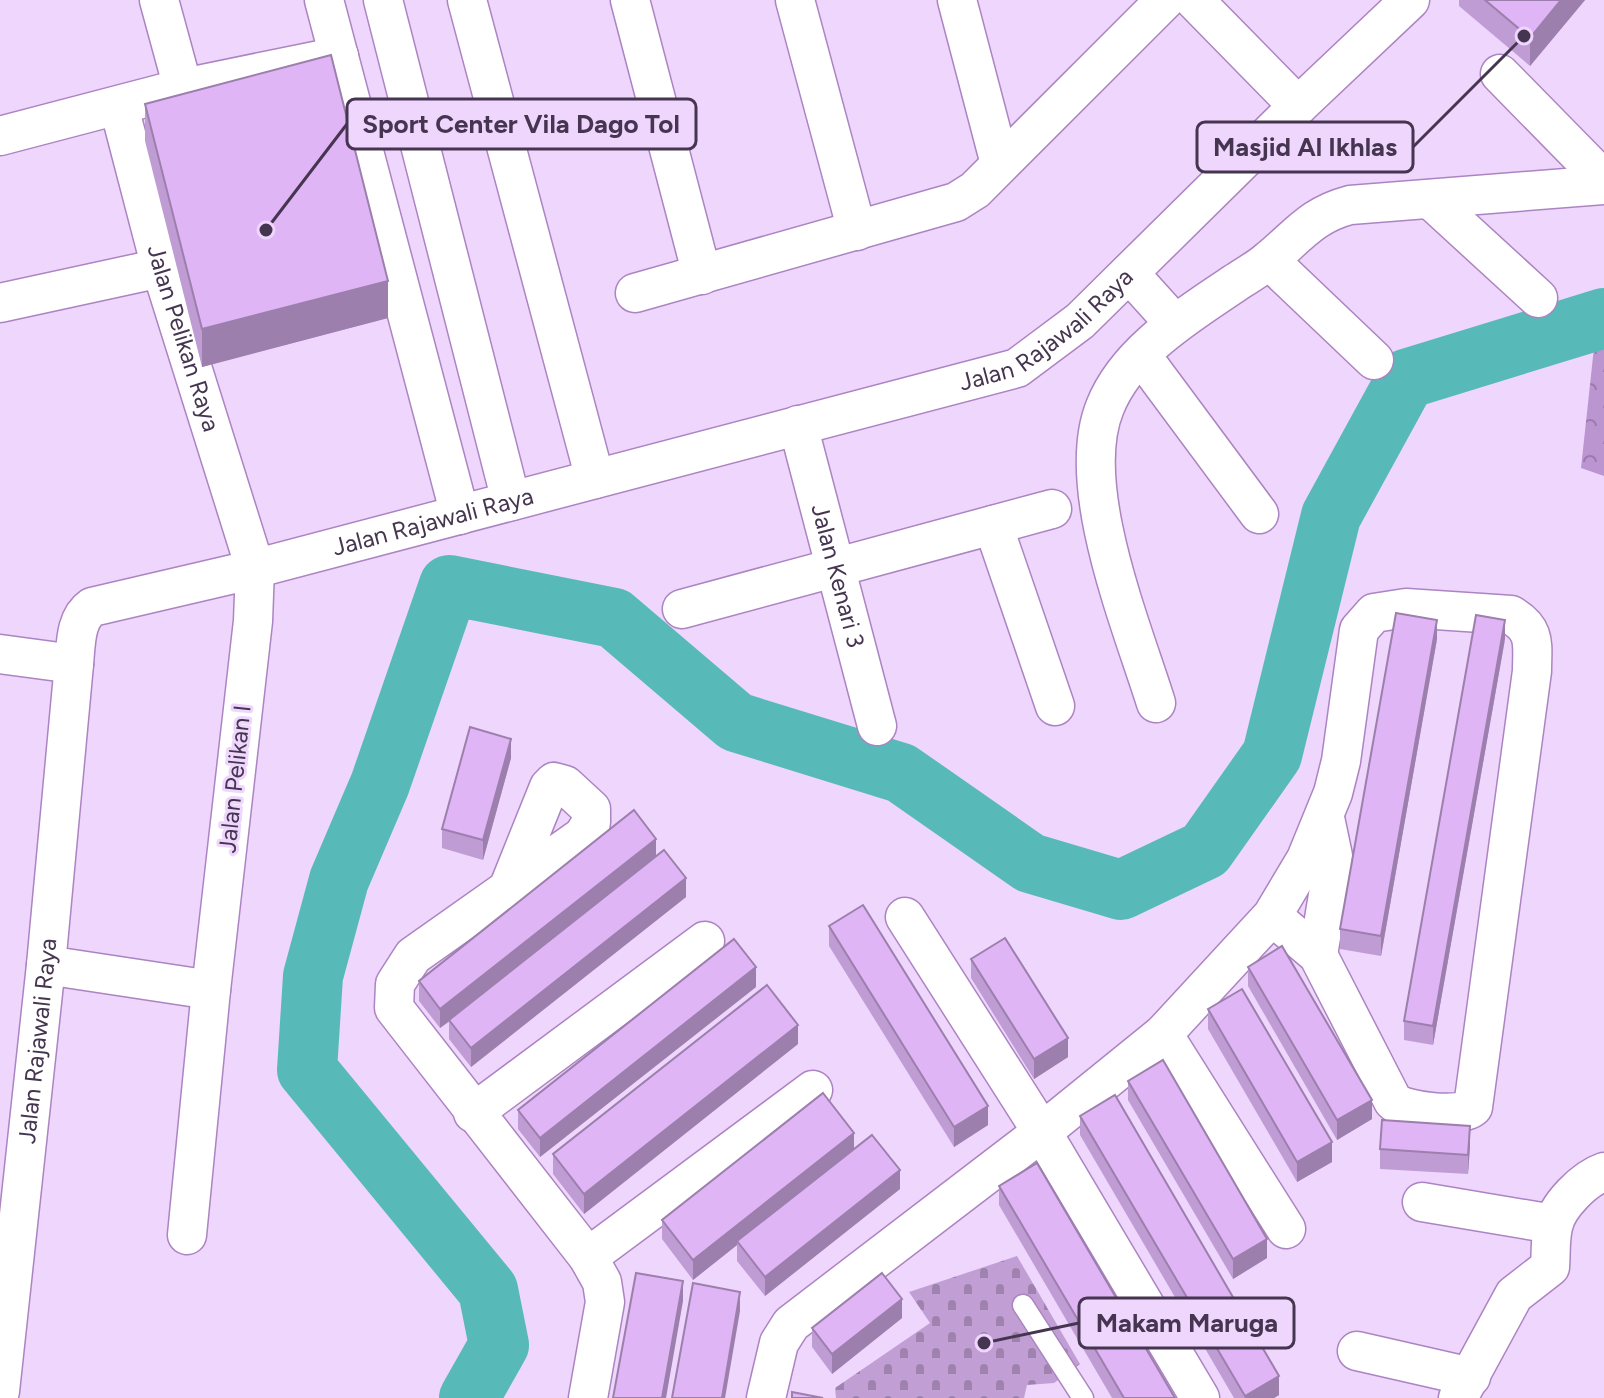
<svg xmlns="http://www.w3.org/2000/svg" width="1604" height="1398" font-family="Figtree,sans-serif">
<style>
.forest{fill:url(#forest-crowns)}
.cemetery{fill:url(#cemetery-stones)}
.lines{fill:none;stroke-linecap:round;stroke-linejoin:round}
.river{stroke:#57bab8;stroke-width:60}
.lane-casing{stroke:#ac84c2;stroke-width:23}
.street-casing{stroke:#ac84c2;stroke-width:41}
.lane{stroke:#fff;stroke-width:20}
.street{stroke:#fff;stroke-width:38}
.wall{fill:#c09cd4}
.shaded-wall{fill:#9c7fac}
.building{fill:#dfb5f6;stroke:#9c7fac;stroke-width:2}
.labels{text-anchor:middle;stroke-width:6;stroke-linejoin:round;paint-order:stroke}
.street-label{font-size:24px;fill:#463550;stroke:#efd6fd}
.leader{fill:none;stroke:#463550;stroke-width:3}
.callout-dot{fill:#463550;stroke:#efd6fd;stroke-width:3}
.callout{fill:#efd6fd;stroke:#463550;stroke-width:3}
.callout-label{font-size:26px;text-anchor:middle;font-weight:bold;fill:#463550}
</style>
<defs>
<pattern id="forest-crowns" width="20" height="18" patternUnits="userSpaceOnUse" patternTransform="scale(2)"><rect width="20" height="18" fill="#bb95d0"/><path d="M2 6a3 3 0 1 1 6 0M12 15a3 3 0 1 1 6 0" fill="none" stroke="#9a7aab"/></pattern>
<pattern id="cemetery-stones" width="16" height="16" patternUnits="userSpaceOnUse" patternTransform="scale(2)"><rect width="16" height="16" fill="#c19fd4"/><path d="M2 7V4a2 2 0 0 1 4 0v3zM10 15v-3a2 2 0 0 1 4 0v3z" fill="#9f82ae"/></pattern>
</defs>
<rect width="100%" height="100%" fill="#efd6fd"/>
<!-- forest -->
<polygon class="forest" points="1604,322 1604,476 1581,468 1596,329"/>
<!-- cemetery -->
<polygon class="cemetery" points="1017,1256 1080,1364 1054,1383 1027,1385 1024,1398 836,1398 835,1388 930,1323 909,1292"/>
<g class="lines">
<!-- river -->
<polyline class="river" points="469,1398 499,1345 488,1290 307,1070 313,976 339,880 380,784 449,585 614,618 736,722 901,773 1030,863 1121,890 1205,850 1272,755 1331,516 1406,379 1604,318"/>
<defs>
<polyline id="lane" points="1023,1305 1083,1398"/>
<g id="street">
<polyline points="159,0 183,88"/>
<polyline points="324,0 460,515"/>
<polyline points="383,0 511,501"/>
<polyline points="467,0 595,479"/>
<polyline points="630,0 702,275"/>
<polyline points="795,0 857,231"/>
<polyline points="957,0 1000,164"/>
<polyline points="1194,0 1298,106"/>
<polyline points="1500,74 1604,180"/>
<path id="s1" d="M 119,107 L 161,268 L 255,568 L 253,621 L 211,990 L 187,1235"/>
<polyline points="0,136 183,88 339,56"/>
<polyline points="1430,199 1538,298"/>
<polyline points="1269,260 1374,360"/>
<polyline points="1129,273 1175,324"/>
<polyline points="635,293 956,202 975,190 1165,0"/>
<polyline points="0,303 161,268"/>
<polyline points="1141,355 1259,514"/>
<path id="s2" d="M 798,425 L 877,726"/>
<polyline points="993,525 1055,706"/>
<polyline points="682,609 1052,509"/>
<polyline points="0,654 74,664"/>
<path d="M 1156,703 C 1132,626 1073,485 1105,407 C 1127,351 1188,315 1235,283 C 1247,275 1260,268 1270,259 C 1299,235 1312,215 1350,205 L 1604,185"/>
<polyline points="508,889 549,787 554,782 565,785 591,809 591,823 583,836 413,956 395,984 394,1008 588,1257 602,1282 605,1302 588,1398"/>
<polyline points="905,917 1042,1132 1200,1398"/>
<polyline points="1318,955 1332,871 1333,856 1325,818"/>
<polyline points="46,965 211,990"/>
<polyline points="1163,1034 1286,1229"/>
<polyline points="473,1113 705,941"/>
<polyline points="1422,1202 1553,1224"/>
<polyline points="588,1257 813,1090"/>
<polyline points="1357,1351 1471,1377"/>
<path id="s3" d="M 0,1391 L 46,965 L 74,664 C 76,644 75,619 92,607 L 242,572 L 1017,368 L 1080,321 L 1298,106 L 1410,0"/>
<path d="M 766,1398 L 779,1343 L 791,1324 L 1042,1132 L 1163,1034 L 1272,916 L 1306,859 L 1333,793 L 1341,761 L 1359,630 L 1374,613 L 1406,608 L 1511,615 C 1537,630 1532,645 1532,671 L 1473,1107 C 1462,1118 1404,1112 1393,1101 L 1318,955 L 1272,916"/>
<path d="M 1458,1398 L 1514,1295 L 1550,1267 C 1551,1254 1550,1240 1553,1227 C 1557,1206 1584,1179 1604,1172"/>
</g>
</defs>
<!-- lane casing -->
<use href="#lane" class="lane-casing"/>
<!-- street casing -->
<use href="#street" class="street-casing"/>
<!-- lane -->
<use href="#lane" class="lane"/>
<!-- street -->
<use href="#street" class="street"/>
</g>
<!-- wall -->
<g class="wall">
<polygon points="1459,0 1585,0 1530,66 1459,6"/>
<polygon points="145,104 388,318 202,367 145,141"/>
<polygon points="1437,639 1381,956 1340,949 1340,929"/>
<polygon points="1505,639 1433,1045 1404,1040 1404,1021"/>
<polygon points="511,758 483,860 442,848 442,829"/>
<polygon points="656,856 686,897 471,1067 449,1039 449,1022 440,1028 419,1001 419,981"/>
<polygon points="829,926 988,1125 954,1147 829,946"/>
<polygon points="971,959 1068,1057 1034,1079 971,978"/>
<polygon points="1248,967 1372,1119 1337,1140 1248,986"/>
<polygon points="756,987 540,1157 518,1129 518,1110"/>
<polygon points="1208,1009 1332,1162 1297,1182 1208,1029"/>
<polygon points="798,1044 584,1214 553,1174 553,1154"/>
<polygon points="1128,1081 1267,1258 1233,1279 1128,1100"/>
<polygon points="1080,1116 1279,1395 1274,1398 1234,1398 1080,1135"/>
<polygon points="1470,1145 1468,1174 1380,1169 1380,1149"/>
<polygon points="854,1149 900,1189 765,1296 737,1261 737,1245 693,1280 662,1239 662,1220"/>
<polygon points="999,1186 1175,1398 1112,1398 999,1205"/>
<polygon points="902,1318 832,1374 812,1347 812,1328"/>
</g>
<!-- shaded-wall -->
<g class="shaded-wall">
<polygon points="1561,0 1585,0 1530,66 1530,38"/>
<polygon points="388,281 388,318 202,367 202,329"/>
<polygon points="1437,620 1437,639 1381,956 1381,936"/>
<polygon points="1505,620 1505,639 1433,1045 1433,1026"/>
<polygon points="511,739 511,758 483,860 483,840"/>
<polygon points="656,839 656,858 440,1028 440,1009"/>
<polygon points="686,878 686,897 471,1067 471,1048"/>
<polygon points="756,967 756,987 540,1157 540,1138"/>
<polygon points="798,1025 798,1044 584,1214 584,1194"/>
<polygon points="1068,1038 1068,1057 1034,1079 1034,1059"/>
<polygon points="1372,1100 1372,1119 1337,1140 1337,1120"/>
<polygon points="988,1106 988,1125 954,1147 954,1127"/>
<polygon points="1470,1126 1470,1145 1468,1174 1468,1155"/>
<polygon points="854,1133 854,1152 737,1241 737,1245 693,1280 693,1260"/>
<polygon points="1332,1142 1332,1162 1297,1182 1297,1162"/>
<polygon points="900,1170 900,1189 765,1296 765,1277"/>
<polygon points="1267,1239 1267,1258 1233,1279 1233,1259"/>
<polygon points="683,1281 683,1301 666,1398 662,1398"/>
<polygon points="740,1292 740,1311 725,1398 722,1398"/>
<polygon points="902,1299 902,1318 832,1374 832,1354"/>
<polygon points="1279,1376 1279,1395 1274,1398 1245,1398 1245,1396"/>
</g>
<!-- building -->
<g class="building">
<polygon points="1485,0 1561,0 1530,38"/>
<polygon points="331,55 388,281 202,329 145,104"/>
<polygon points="1396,613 1437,620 1381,936 1340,929"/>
<polygon points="1476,615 1505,620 1433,1026 1404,1021"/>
<polygon points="470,727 511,739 483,840 442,829"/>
<polygon points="634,810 656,839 440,1009 419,981"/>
<polygon points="664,850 686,878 471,1048 449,1020"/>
<polygon points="863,905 988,1106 954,1127 829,926"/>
<polygon points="1005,938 1068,1038 1034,1059 971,959"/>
<polygon points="734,939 756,967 540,1138 518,1110"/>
<polygon points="1282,946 1372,1100 1337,1120 1248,967"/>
<polygon points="767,985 798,1025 584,1194 553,1154"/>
<polygon points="1242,989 1332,1142 1297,1162 1208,1009"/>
<polygon points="1163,1060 1267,1239 1233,1259 1128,1081"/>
<polygon points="823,1093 854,1133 693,1260 662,1220"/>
<polygon points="1115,1095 1279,1376 1245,1396 1080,1116"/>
<polygon points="1382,1120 1470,1126 1468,1155 1380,1149"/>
<polygon points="872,1135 900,1170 765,1277 737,1241"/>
<polygon points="1037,1163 1175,1398 1124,1398 999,1186"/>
<polygon points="636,1273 683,1281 662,1398 613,1398"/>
<polygon points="882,1273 902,1299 832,1354 812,1328"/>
<polygon points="693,1283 740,1292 722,1398 672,1398"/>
<polygon points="792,1392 823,1398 792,1398"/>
</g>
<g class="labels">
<!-- street labels -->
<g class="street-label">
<text dy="8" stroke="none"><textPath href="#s3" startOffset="1792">Jalan Rajawali Raya</textPath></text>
<text dy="8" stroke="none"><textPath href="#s1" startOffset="240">Jalan Pelikan Raya</textPath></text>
<text dy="8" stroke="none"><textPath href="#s3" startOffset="1144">Jalan Rajawali Raya</textPath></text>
<text dy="8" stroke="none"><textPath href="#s2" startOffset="156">Jalan Kenari 3</textPath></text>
<text transform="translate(235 779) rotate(-84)" y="8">Jalan Pelikan I</text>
<text dy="8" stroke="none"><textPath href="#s3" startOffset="352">Jalan Rajawali Raya</textPath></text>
</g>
</g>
<!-- callouts -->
<path class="leader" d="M266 230L347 124M1524 36L1413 147M984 1343L1079 1323"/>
<g class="callout-dot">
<circle cx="266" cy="230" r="8"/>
<circle cx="1524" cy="36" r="8"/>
<circle cx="984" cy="1343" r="8"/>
</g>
<g class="callout">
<rect x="347" y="99" width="349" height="50" rx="8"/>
<rect x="1197" y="122" width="216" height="50" rx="8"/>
<rect x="1079" y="1298" width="215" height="50" rx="8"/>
</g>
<g class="callout-label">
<text x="521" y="133">Sport Center Vila Dago Tol</text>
<text x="1305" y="156">Masjid Al Ikhlas</text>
<text x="1187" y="1332">Makam Maruga</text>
</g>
</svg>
